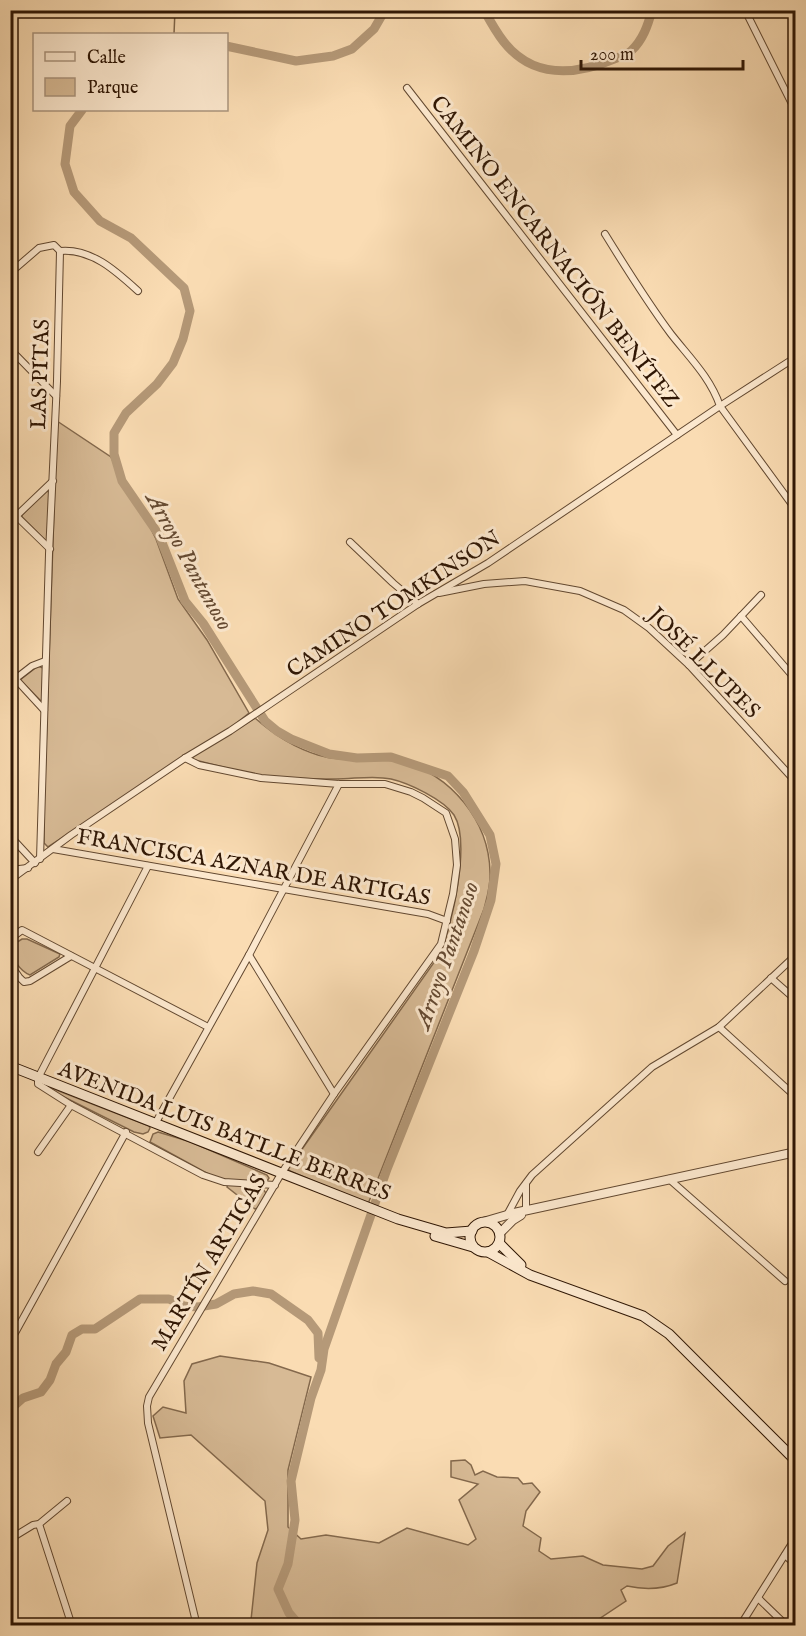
<svg xmlns="http://www.w3.org/2000/svg" width="806" height="1636" font-family="'IM FELL English',serif">
<style>
.green{fill:#d7ba95;stroke:#83684c;stroke-width:1.5}
.lines{fill:none;stroke-linecap:round;stroke-linejoin:round}
.stream{stroke:#7f654a;stroke-width:1.5}
.river{stroke:#b59978;stroke-width:9}
.minor-casing{stroke:#624830;stroke-width:8}
.tertiary-casing{stroke:#624830;stroke-width:10}
.secondary-casing{stroke:#2f1604;stroke-width:11}
.minor{stroke:#fce8ce;stroke-width:6}
.tertiary{stroke:#fce8ce;stroke-width:8}
.secondary{stroke:#fce8ce;stroke-width:9}
.labels{text-anchor:middle;stroke-width:6;stroke-linejoin:round;paint-order:stroke}
.street-label{font-size:22px;fill:#2f1604;stroke:#fce8ce}
.water-label{font-size:24px;font-style:italic;fill:#654a32;stroke:#fce8ce}
</style>
<rect width="100%" height="100%" fill="#fadcb3"/>
<filter id="stains"><feTurbulence type="fractalNoise" baseFrequency=".00333" numOctaves="4"/><feColorMatrix values="0 0 0 0 .2 0 0 0 0 .09 0 0 0 0 .02 0 0 0 .5 -.17"/></filter>
<radialGradient id="worn" r=".72"><stop offset=".6" stop-color="#630" stop-opacity="0"/><stop offset="1" stop-color="#630" stop-opacity=".3"/></radialGradient>
<!-- green -->
<g class="green">
<polygon points="57,421 111,457 123,483 138,503 156,539 178,599 207,640 249,713 233,726 48,847 44,843 44,808"/>
<polygon points="46,491 50,492 47,542 22,517 22,515"/>
<polygon points="38,666 43,668 42,702 20,680"/>
<path d="M 255,718 C 273,734 295,748 318,755 C 345,763 374,756 401,762 C 451,774 489,821 490,872 C 491,885 487,897 484,909 L 368,1204 L 290,1171 L 288,1169 L 440,954 C 452,926 471,842 454,815 C 444,800 409,783 391,779 C 374,775 354,779 336,779 C 315,779 294,778 272,777 L 255,775 L 191,759 L 195,755 Z"/>
<path d="M 22,939 L 27,939 L 60,954 L 59,957 L 30,975 C 20,971 10,957 11,946 Z"/>
<polygon points="41,1084 149,1126 150,1128 148,1132 143,1134 134,1132 54,1092"/>
<polygon points="158,1132 191,1142 267,1175 269,1178 266,1183 231,1181 212,1176 150,1142 153,1134"/>
<polygon points="228,1184 262,1188 266,1193 258,1208 255,1209 227,1187"/>
<path d="M 220,1356 L 269,1363 L 311,1377 L 288,1470 L 288,1527 L 301,1539 L 326,1535 L 379,1543 L 407,1528 L 468,1545 L 476,1539 L 459,1500 L 478,1484 L 451,1477 L 451,1461 L 465,1460 L 471,1465 L 475,1475 L 483,1471 L 497,1477 L 518,1478 L 523,1484 L 532,1483 L 540,1492 L 526,1511 L 523,1526 L 541,1538 L 539,1551 L 551,1559 L 583,1556 L 603,1565 L 642,1569 L 653,1566 L 668,1546 L 685,1533 L 677,1583 C 660,1590 645,1590 627,1586 L 621,1590 L 626,1601 L 596,1621 L 598,1625 L 247,1625 L 251,1620 L 257,1563 L 268,1530 L 265,1501 L 191,1435 L 160,1438 L 153,1416 L 163,1407 L 186,1413 L 184,1381 L 192,1364 Z"/>
</g>
<g class="lines">
<!-- stream -->
<polyline class="stream" points="174,34 175,10"/>
<!-- river -->
<g class="river">
<path d="M 484,10 C 496,32 508,54 533,65 C 559,76 588,70 614,59 C 619,57 626,55 631,51 C 643,40 648,25 652,10"/>
<polyline points="226,46 296,61 333,56 352,49 374,29 385,10"/>
<polyline points="82,110 70,126 65,164 74,192 100,221 131,238 184,288 190,311 183,339 173,363 157,384 126,413 114,433 114,454 122,481 159,535 185,601 203,623 265,721 277,731 291,739 329,754 357,758 391,757 448,776 463,792 490,835 496,864 491,900 474,951 387,1169 324,1349 321,1370 311,1398 291,1481 295,1520 288,1564 278,1589 289,1613 300,1626"/>
<polyline points="10,1413 13,1407 23,1398 41,1392 50,1380 56,1364 66,1352 72,1335 82,1329 95,1329 140,1299 169,1299 184,1306 198,1307 216,1304 234,1294 253,1291 271,1294 308,1320 318,1333 319,1358"/>
</g>
<defs>
<g id="minor">
<polyline points="745,10 796,112"/>
<polyline points="407,88 677,435"/>
<path d="M 605,234 C 626,268 647,302 671,334 C 689,357 710,377 720,406 L 796,510"/>
<path d="M 60,251 C 91,248 116,271 138,291"/>
<polyline points="10,273 39,248 54,245 60,251"/>
<polyline points="10,349 56,396"/>
<polyline points="10,510 50,549"/>
<polyline points="10,522 53,481"/>
<polyline points="350,542 393,583 418,604"/>
<polyline points="439,593 484,584 525,581 580,591 624,610 649,628 689,665 796,782"/>
<polyline points="741,616 796,680"/>
<polyline points="689,665 723,635 761,595"/>
<polyline points="10,673 44,710"/>
<polyline points="10,683 32,666 45,661"/>
<polyline points="185,758 199,765 261,778 339,784 385,784 411,792 423,798 446,813 455,839 457,865 453,894 441,944 334,1094 281,1174 149,1397 147,1406 148,1423 197,1626"/>
<polyline points="10,836 35,863"/>
<polyline points="53,849 428,914 447,921"/>
<polyline points="40,859 49,554 57,381 60,251"/>
<polyline points="148,866 38,1078 38,1084 71,1105 203,1175 224,1182 275,1185"/>
<polyline points="10,870 28,868"/>
<polyline points="10,880 71,835 185,758 230,731 418,604 488,563 720,406 796,357"/>
<polyline points="10,939 22,930 208,1027"/>
<polyline points="249,955 334,1094"/>
<polyline points="10,964 19,977 24,982 30,981 71,956"/>
<polyline points="771,978 796,1000"/>
<polyline points="719,1027 796,1097"/>
<polyline points="155,1124 249,955 339,784"/>
<polyline points="38,1152 71,1105"/>
<polyline points="669,1179 785,1281"/>
<polyline points="526,1184 526,1210"/>
<polyline points="507,1215 520,1191 532,1175 652,1067 719,1027 796,955"/>
<polyline points="10,1342 126,1132"/>
<polyline points="39,1524 72,1626"/>
<polyline points="10,1539 33,1525 39,1524 67,1501"/>
<polyline points="785,1555 796,1565"/>
<polyline points="758,1598 787,1626"/>
<polyline points="740,1626 796,1537"/>
</g>
<g id="tertiary">
<polyline points="483,1222 514,1213 796,1152"/>
<polyline points="500,1233 513,1220 521,1215"/>
</g>
<g id="secondary">
<polyline points="10,1066 398,1219 446,1233 472,1231"/>
<circle cx="485" cy="1237" r="15"/>
<polyline points="435,1236 473,1247"/>
<polyline points="499,1243 521,1265"/>
<polyline points="488,1252 530,1275 643,1316 669,1334 796,1461"/>
</g>
</defs>
<!-- minor casing -->
<use href="#minor" class="minor-casing"/>
<!-- tertiary casing -->
<use href="#tertiary" class="tertiary-casing"/>
<!-- secondary casing -->
<use href="#secondary" class="secondary-casing"/>
<!-- minor -->
<use href="#minor" class="minor"/>
<!-- tertiary -->
<use href="#tertiary" class="tertiary"/>
<!-- secondary -->
<use href="#secondary" class="secondary"/>
</g>
<g class="labels">
<!-- street labels -->
<g class="street-label">
<text transform="translate(556 251) rotate(52)" y="8">CAMINO ENCARNACIÓN BENÍTEZ</text>
<text transform="translate(39 374) rotate(-88)" y="8">LAS PITAS</text>
<text transform="translate(393 603) rotate(-33)" y="8">CAMINO TOMKINSON</text>
<text transform="translate(705 662) rotate(45)" y="8">JOSÉ LLUPES</text>
<text transform="translate(254 866) rotate(10)" y="8">FRANCISCA AZNAR DE ARTIGAS</text>
<text transform="translate(225 1130) rotate(21)" y="8">AVENIDA LUIS BATLLE BERRES</text>
<text transform="translate(208 1262) rotate(-59)" y="8">MARTÍN ARTIGAS</text>
</g>
<!-- water labels -->
<g class="water-label">
<text transform="translate(190 561) rotate(61)" y="8">Arroyo Pantanoso</text>
<text transform="translate(446 955) rotate(-71)" y="8">Arroyo Pantanoso</text>
</g>
</g>
<!-- margin -->
<rect width="806" height="1636" fill="none" stroke="#fadcb3" stroke-width="36"/>
<rect x="12" y="12" width="782" height="1612" fill="none" stroke="#2f1604" stroke-width="3"/>
<rect x="18" y="18" width="770" height="1600" fill="none" stroke="#2f1604" stroke-width="1.5"/>
<!-- legend -->
<rect x="33" y="33" width="195" height="78" fill="#fce8ce" stroke="#aa947d" stroke-width="1.5"/>
<rect x="45" y="52" width="30" height="9" fill="#fce8ce" stroke="#aa947d" stroke-width="1.5"/>
<text x="87" y="63" font-size="18" fill="#2f1604">Calle</text>
<rect x="45" y="78" width="30" height="18" fill="#d7ba95" stroke="#aa947d" stroke-width="1.5"/>
<text x="87" y="93" font-size="18" fill="#2f1604">Parque</text>
<!-- scale -->
<path d="M581 60v9h162v-9" fill="none" stroke="#2f1604" stroke-width="3"/>
<text x="590" y="60" font-size="18" fill="#2f1604" stroke="#fce8ce" stroke-width="4.5" paint-order="stroke">200 m</text>
<rect width="100%" height="100%" filter="url(#stains)"/>
<rect width="100%" height="100%" fill="url(#worn)"/>
</svg>
